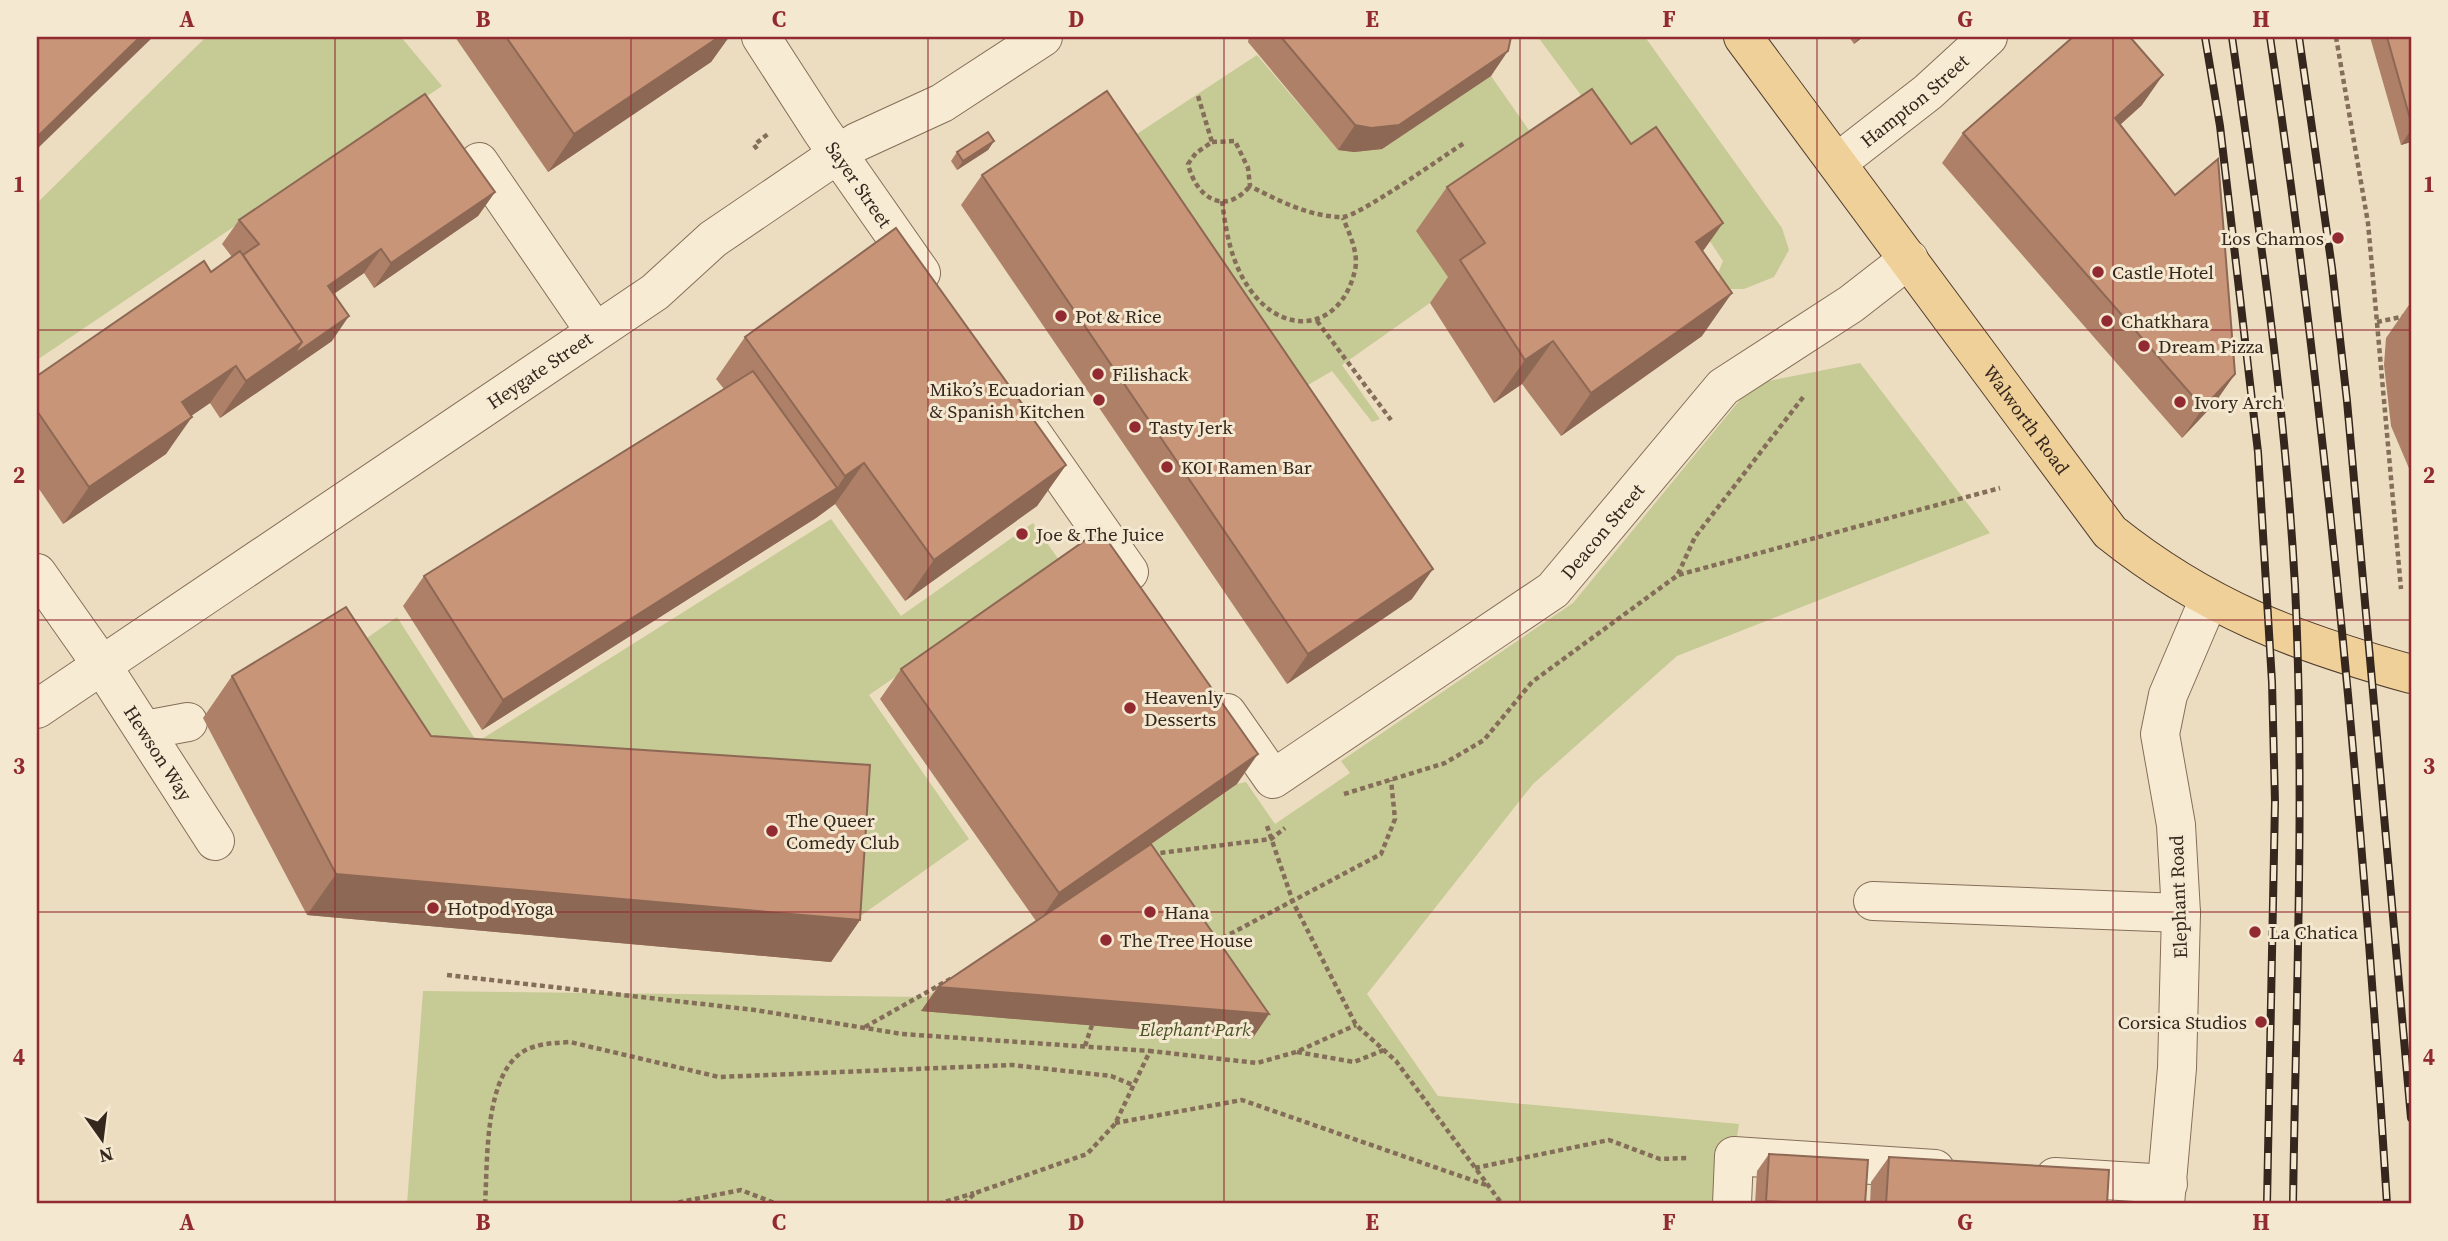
<svg xmlns="http://www.w3.org/2000/svg" width="2448" height="1241" font-family="'Source Serif 4',serif">
<style>
.green{fill:#c6ca95}
.lines{fill:none;stroke-linecap:round;stroke-linejoin:round}
.minor-casing{stroke:#856e59;stroke-width:40}
.major-casing{stroke:#523d2e;stroke-width:40}
.path{stroke:#856e59;stroke-width:4.5;stroke-dasharray:5 3.5;stroke-linecap:butt}
.minor{stroke:#f7ebd4;stroke-width:38}
.major{stroke:#efd099;stroke-width:38}
.rail-casing{stroke:#35271d;stroke-width:8}
.rail{stroke:#f4e8d0;stroke-width:5;stroke-dasharray:16;stroke-linecap:butt}
.wall{fill:#ad8067}
.shaded-wall{fill:#8d6854}
.building{fill:#c99578;stroke:#8d6854;stroke-width:2}
.grid{fill:none;stroke:#922b31;stroke-width:2;stroke-opacity:0.55}
.poi-dot{fill:#922b31;stroke:#f4e8d0;stroke-width:2.5}
.labels{text-anchor:middle;stroke-width:6;stroke-linejoin:round;paint-order:stroke}
.street-label{font-size:19px;fill:#35271d;stroke:#f4e8d0}
.poi-label{font-size:19px;fill:#35271d;stroke:#f4e8d0;text-anchor:start}
.park-label{font-size:19px;font-style:italic;fill:#485124;stroke:#f4e8d0}
.neatline{fill:none;stroke:#922b31;stroke-width:2.5}
.grid-label{font-size:23px;text-anchor:middle;font-weight:bold;fill:#922b31}
</style>
<rect width="100%" height="100%" fill="#ecddc1"/>
<!-- green -->
<g class="green">
<polygon points="206,37 401,37 442,86 37,360 37,203"/>
<polygon points="1538,37 1645,37 1782,228 1789,250 1774,277 1744,289 1724,289 1715,280 1723,261 1656,160 1631,163"/>
<polygon points="1257,55 1338,150 1354,152 1382,149 1491,76 1540,146 1454,286 1342,365 1380,419 1372,422 1332,371 1289,396 1108,153"/>
<polygon points="1860,363 1990,533 1677,656 1533,784 1367,994 1438,1096 1739,1124 1727,1204 407,1204 423,991 926,997 1038,923 1237,784 1246,782 1275,824 1350,773 1341,761 1573,603 1753,384"/>
<polygon points="831,519 901,616 1033,523 1061,563 869,695 969,839 845,927 407,769 334,661 397,617 477,742"/>
</g>
<g class="lines">
<defs>
<g id="minor">
<path id="s1" d="M 761,37 L 821,130 L 921,273"/>
<polyline points="479,162 594,330"/>
<path id="s2" d="M 1838,162 L 1928,92 L 1988,37"/>
<polyline points="1029,429 1129,572"/>
<path id="s3" d="M 37,573 L 101,664 L 215,841"/>
<path id="s4" d="M 37,709 L 655,292 L 713,239 L 838,154 L 857,142 L 942,103 L 1043,37"/>
<path id="s5" d="M 1227,713 L 1273,779 L 1553,590 L 1723,387 L 1851,304 L 1909,259"/>
<polyline points="145,730 188,722"/>
<polyline points="1873,901 2181,913"/>
<polyline points="2055,1177 2168,1184"/>
<polyline points="1732,1204 1734,1156 1935,1169"/>
<polyline points="2165,1204 2177,1068 2181,913 2176,825 2160,734 2168,695 2209,599"/>
</g>
<g id="major">
<path id="s6" d="M 1743,37 L 2110,532 C 2205,608 2295,642 2411,674"/>
</g>
</defs>
<!-- minor casing -->
<use href="#minor" class="minor-casing"/>
<!-- major casing -->
<use href="#major" class="major-casing"/>
<!-- path -->
<g class="path">
<polyline points="2336,37 2368,223 2401,589"/>
<path d="M 1198,96 L 1212,142 L 1196,153 L 1188,164 C 1196,197 1224,217 1250,186"/>
<path d="M 1212,142 L 1235,141 L 1248,168 L 1250,186 C 1277,200 1310,217 1342,217 C 1357,218 1446,154 1466,142"/>
<polyline points="757,149 754,145 768,134"/>
<path d="M 1222,201 C 1226,232 1231,262 1249,288 C 1283,338 1341,331 1355,270 C 1359,253 1349,233 1343,218"/>
<polyline points="1317,321 1391,420"/>
<polyline points="2377,322 2411,315"/>
<polyline points="1678,574 1695,537 1804,396"/>
<polyline points="1344,794 1445,763 1484,740 1532,682 1678,575 2000,488"/>
<polyline points="1267,826 1293,902 1356,1025 1396,1061 1502,1204"/>
<polyline points="1152,854 1271,839 1285,828"/>
<polyline points="1215,942 1381,854 1395,819 1391,780"/>
<polyline points="447,975 755,1010 902,1034 1150,1051"/>
<polyline points="865,1027 952,978"/>
<polyline points="1085,1046 1093,1022"/>
<polyline points="1297,1052 1354,1062 1384,1050"/>
<polyline points="1115,1123 1242,1100 1489,1186"/>
<polyline points="1475,1168 1609,1140 1660,1159 1688,1158"/>
<path d="M 485,1204 C 488,1162 483,1069 528,1049 C 542,1043 555,1043 570,1042 L 719,1077 L 1012,1065 L 1111,1076 L 1133,1085"/>
<polyline points="670,1204 741,1190 777,1204"/>
<polyline points="938,1204 974,1193"/>
<polyline points="964,1204 975,1193 1087,1154 1115,1124 1150,1051 1257,1063 1296,1052 1356,1025"/>
</g>
<!-- minor -->
<use href="#minor" class="minor"/>
<!-- major -->
<use href="#major" class="major"/>
<defs>
<g id="rail">
<polyline points="2205,37 2220,126 2258,452 2272,682 2275,802 2267,1204"/>
<path d="M 2232,37 C 2258,219 2285,402 2295,586 C 2305,792 2296,998 2293,1204"/>
<path d="M 2270,37 C 2327,421 2363,816 2387,1204"/>
<polyline points="2299,37 2332,268 2347,401 2411,1118"/>
</g>
</defs>
<!-- rail casing -->
<use href="#rail" class="rail-casing"/>
<!-- rail -->
<use href="#rail" class="rail"/>
</g>
<!-- wall -->
<g class="wall">
<polygon points="455,37 729,37 711,62 548,172"/>
<polygon points="1249,37 1511,37 1491,76 1382,149 1354,152 1338,150 1248,42"/>
<polygon points="1849,37 1863,37 1854,44"/>
<polygon points="2370,37 2411,37 2411,142 2401,145"/>
<polygon points="2142,105 2120,125 2235,374 2214,404 2182,438 1942,163 1963,133"/>
<polygon points="994,141 988,150 957,170 951,161 957,152"/>
<polygon points="1631,144 1723,223 1703,251 1702,336 1561,436 1522,384 1494,403 1430,303 1448,277 1416,231 1447,187"/>
<polygon points="982,175 1412,599 1287,684 961,205"/>
<polygon points="495,192 478,216 374,288 364,273 334,294 332,341 220,418 210,403 191,416 166,454 63,524 37,486 37,376 211,272 232,257 222,244 239,220"/>
<polygon points="2411,302 2411,473 2391,426 2384,365 2386,338"/>
<polygon points="745,337 1066,465 1037,506 905,601 835,504 816,518 482,730 403,606 424,576 724,389 716,379"/>
<polygon points="901,669 1237,784 1151,844 1269,1014 1252,1039 921,1011 938,987 1036,921 880,699"/>
<polygon points="232,676 431,736 860,920 831,962 307,915 203,718"/>
<polygon points="1769,1154 1865,1204 1755,1204 1757,1171"/>
<polygon points="1889,1157 2107,1204 1870,1204 1871,1182"/>
</g>
<!-- shaded-wall -->
<g class="shaded-wall">
<polygon points="140,37 153,37 37,149 37,137"/>
<polygon points="719,37 729,37 711,62 548,172 574,134"/>
<polygon points="1859,37 1863,37 1854,44"/>
<polygon points="1508,51 1491,76 1382,149 1354,152 1338,150 1355,125"/>
<polygon points="2163,75 2142,105 2094,148 2115,118"/>
<polygon points="2411,130 2411,142 2401,145"/>
<polygon points="994,141 988,150 957,170 963,161"/>
<polygon points="495,192 478,216 374,288 391,263"/>
<polygon points="1723,223 1692,266 1696,242"/>
<polygon points="381,249 364,273 310,310 328,286"/>
<polygon points="1732,293 1702,336 1561,436 1591,393"/>
<polygon points="349,316 332,341 220,418 246,381 302,342"/>
<polygon points="1553,341 1522,384 1494,403 1525,360"/>
<polygon points="236,366 210,403 156,440 182,402"/>
<polygon points="2235,374 2214,404 2182,438 2203,408"/>
<polygon points="192,417 166,454 63,524 89,487"/>
<polygon points="864,463 835,504 816,518 482,730 503,700 837,488 845,476"/>
<polygon points="1066,465 1037,506 905,601 934,560"/>
<polygon points="1433,569 1412,599 1287,684 1308,654"/>
<polygon points="1258,754 1237,784 1038,923 1059,893"/>
<polygon points="336,874 860,920 831,962 307,915"/>
<polygon points="938,987 1269,1014 1252,1039 921,1011"/>
<polygon points="1766,1201 1814,1204 1764,1204"/>
</g>
<!-- building -->
<g class="building">
<polygon points="37,37 140,37 37,137"/>
<polygon points="506,37 719,37 574,134"/>
<polygon points="1281,37 1511,37 1508,51 1399,125 1371,128 1355,125"/>
<polygon points="2073,37 2130,37 2163,75 2115,118 2175,195 2218,159 2235,374 2203,408 1963,133"/>
<polygon points="2387,37 2411,37 2411,122"/>
<polygon points="1592,89 1631,144 1656,127 1723,223 1696,242 1732,293 1591,393 1553,341 1525,360 1460,260 1485,243 1447,187"/>
<polygon points="1107,91 1433,569 1308,654 982,175"/>
<polygon points="425,94 495,192 391,263 381,249 328,286 349,316 293,355 302,342 243,255 259,244 239,220"/>
<polygon points="988,132 994,141 963,161 957,152"/>
<polygon points="896,228 1066,465 934,560 864,463 845,476 745,337"/>
<polygon points="240,251 302,342 246,381 236,366 182,402 192,417 89,487 37,411 37,376 204,261 211,272"/>
<polygon points="753,371 837,488 503,700 424,576"/>
<polygon points="1100,530 1258,754 1059,893 901,669"/>
<polygon points="346,607 431,736 870,765 860,920 336,874 232,676"/>
<polygon points="1151,844 1269,1014 938,987"/>
<polygon points="1769,1154 1868,1160 1865,1204 1814,1204 1766,1201"/>
<polygon points="1889,1157 2109,1170 2107,1204 1886,1204"/>
</g>
<!-- grid -->
<path class="grid" d="M 335,37 L 335,1204M 631,37 L 631,1204M 928,37 L 928,1204M 1224,37 L 1224,1204M 1520,37 L 1520,1204M 1817,37 L 1817,1204M 2113,37 L 2113,1204M 37,330 L 2411,330M 37,620 L 2411,620M 37,912 L 2411,912"/>
<!-- markers -->
<g class="poi-dot">
<circle cx="2338" cy="238" r="7"/>
<circle cx="2098" cy="272" r="7"/>
<circle cx="1061" cy="316" r="7"/>
<circle cx="2107" cy="321" r="7"/>
<circle cx="2144" cy="346" r="7"/>
<circle cx="1098" cy="374" r="7"/>
<circle cx="1099" cy="400" r="7"/>
<circle cx="2180" cy="402" r="7"/>
<circle cx="1135" cy="427" r="7"/>
<circle cx="1167" cy="467" r="7"/>
<circle cx="1022" cy="534" r="7"/>
<circle cx="1130" cy="708" r="7"/>
<circle cx="772" cy="831" r="7"/>
<circle cx="433" cy="908" r="7"/>
<circle cx="1150" cy="912" r="7"/>
<circle cx="2255" cy="932" r="7"/>
<circle cx="1106" cy="940" r="7"/>
<circle cx="2261" cy="1022" r="7"/>
</g>
<g class="labels">
<!-- street labels -->
<g class="street-label">
<text dy="7" stroke="none"><textPath href="#s2" startOffset="98">Hampton Street</textPath></text>
<text dy="7" stroke="none"><textPath href="#s1" startOffset="177">Sayer Street</textPath></text>
<text dy="7" stroke="none"><textPath href="#s4" startOffset="606">Heygate Street</textPath></text>
<text dy="7" stroke="none"><textPath href="#s6" startOffset="476">Walworth Road</textPath></text>
<text dy="7" stroke="none"><textPath href="#s5" startOffset="495">Deacon Street</textPath></text>
<text dy="7" stroke="none"><textPath href="#s3" startOffset="217">Hewson Way</textPath></text>
<text transform="translate(2178 897) rotate(-92)" y="7">Elephant Road</text>
</g>
<!-- poi labels -->
<g class="poi-label">
<text x="2324" y="245" text-anchor="end">Los Chamos</text>
<text x="2112" y="279">Castle Hotel</text>
<text x="1075" y="323">Pot &amp; Rice</text>
<text x="2121" y="328">Chatkhara</text>
<text x="2158" y="353">Dream Pizza</text>
<text x="1112" y="381">Filishack</text>
<text x="1085" y="396" text-anchor="end">Miko’s Ecuadorian<tspan x="1085" dy="22">&amp; Spanish Kitchen</tspan></text>
<text x="2194" y="409">Ivory Arch</text>
<text x="1149" y="434">Tasty Jerk</text>
<text x="1181" y="474">KOI Ramen Bar</text>
<text x="1036" y="541">Joe &amp; The Juice</text>
<text x="1144" y="704">Heavenly<tspan x="1144" dy="22">Desserts</tspan></text>
<text x="786" y="827">The Queer<tspan x="786" dy="22">Comedy Club</tspan></text>
<text x="447" y="915">Hotpod Yoga</text>
<text x="1164" y="919">Hana</text>
<text x="2269" y="939">La Chatica</text>
<text x="1120" y="947">The Tree House</text>
<text x="2247" y="1029" text-anchor="end">Corsica Studios</text>
</g>
<!-- park labels -->
<g class="park-label">
<text x="1195" y="1036">Elephant Park</text>
</g>
</g>
<!-- border -->
<rect width="2448" height="1241" fill="none" stroke="#f4e8d0" stroke-width="77"/>
<!-- north arrow -->
<g transform="translate(102 1139) rotate(166)" stroke="#f4e8d0" stroke-width="5" paint-order="stroke">
<path d="M0-5L12 26L0 18L-12 26Z" fill="#35271d"/>
<text y="-10" font-size="19" font-weight="bold" text-anchor="middle" fill="#35271d">N</text>
</g>
<rect x="38" y="38" width="2372" height="1164" class="neatline"/>
<g class="grid-label">
<text x="187" y="27">A</text>
<text x="483" y="27">B</text>
<text x="779" y="27">C</text>
<text x="1076" y="27">D</text>
<text x="1372" y="27">E</text>
<text x="1669" y="27">F</text>
<text x="1965" y="27">G</text>
<text x="2261" y="27">H</text>
<text x="19" y="192">1</text>
<text x="2429" y="192">1</text>
<text x="19" y="483">2</text>
<text x="2429" y="483">2</text>
<text x="19" y="774">3</text>
<text x="2429" y="774">3</text>
<text x="19" y="1065">4</text>
<text x="2429" y="1065">4</text>
<text x="187" y="1230">A</text>
<text x="483" y="1230">B</text>
<text x="779" y="1230">C</text>
<text x="1076" y="1230">D</text>
<text x="1372" y="1230">E</text>
<text x="1669" y="1230">F</text>
<text x="1965" y="1230">G</text>
<text x="2261" y="1230">H</text>
</g>
</svg>
